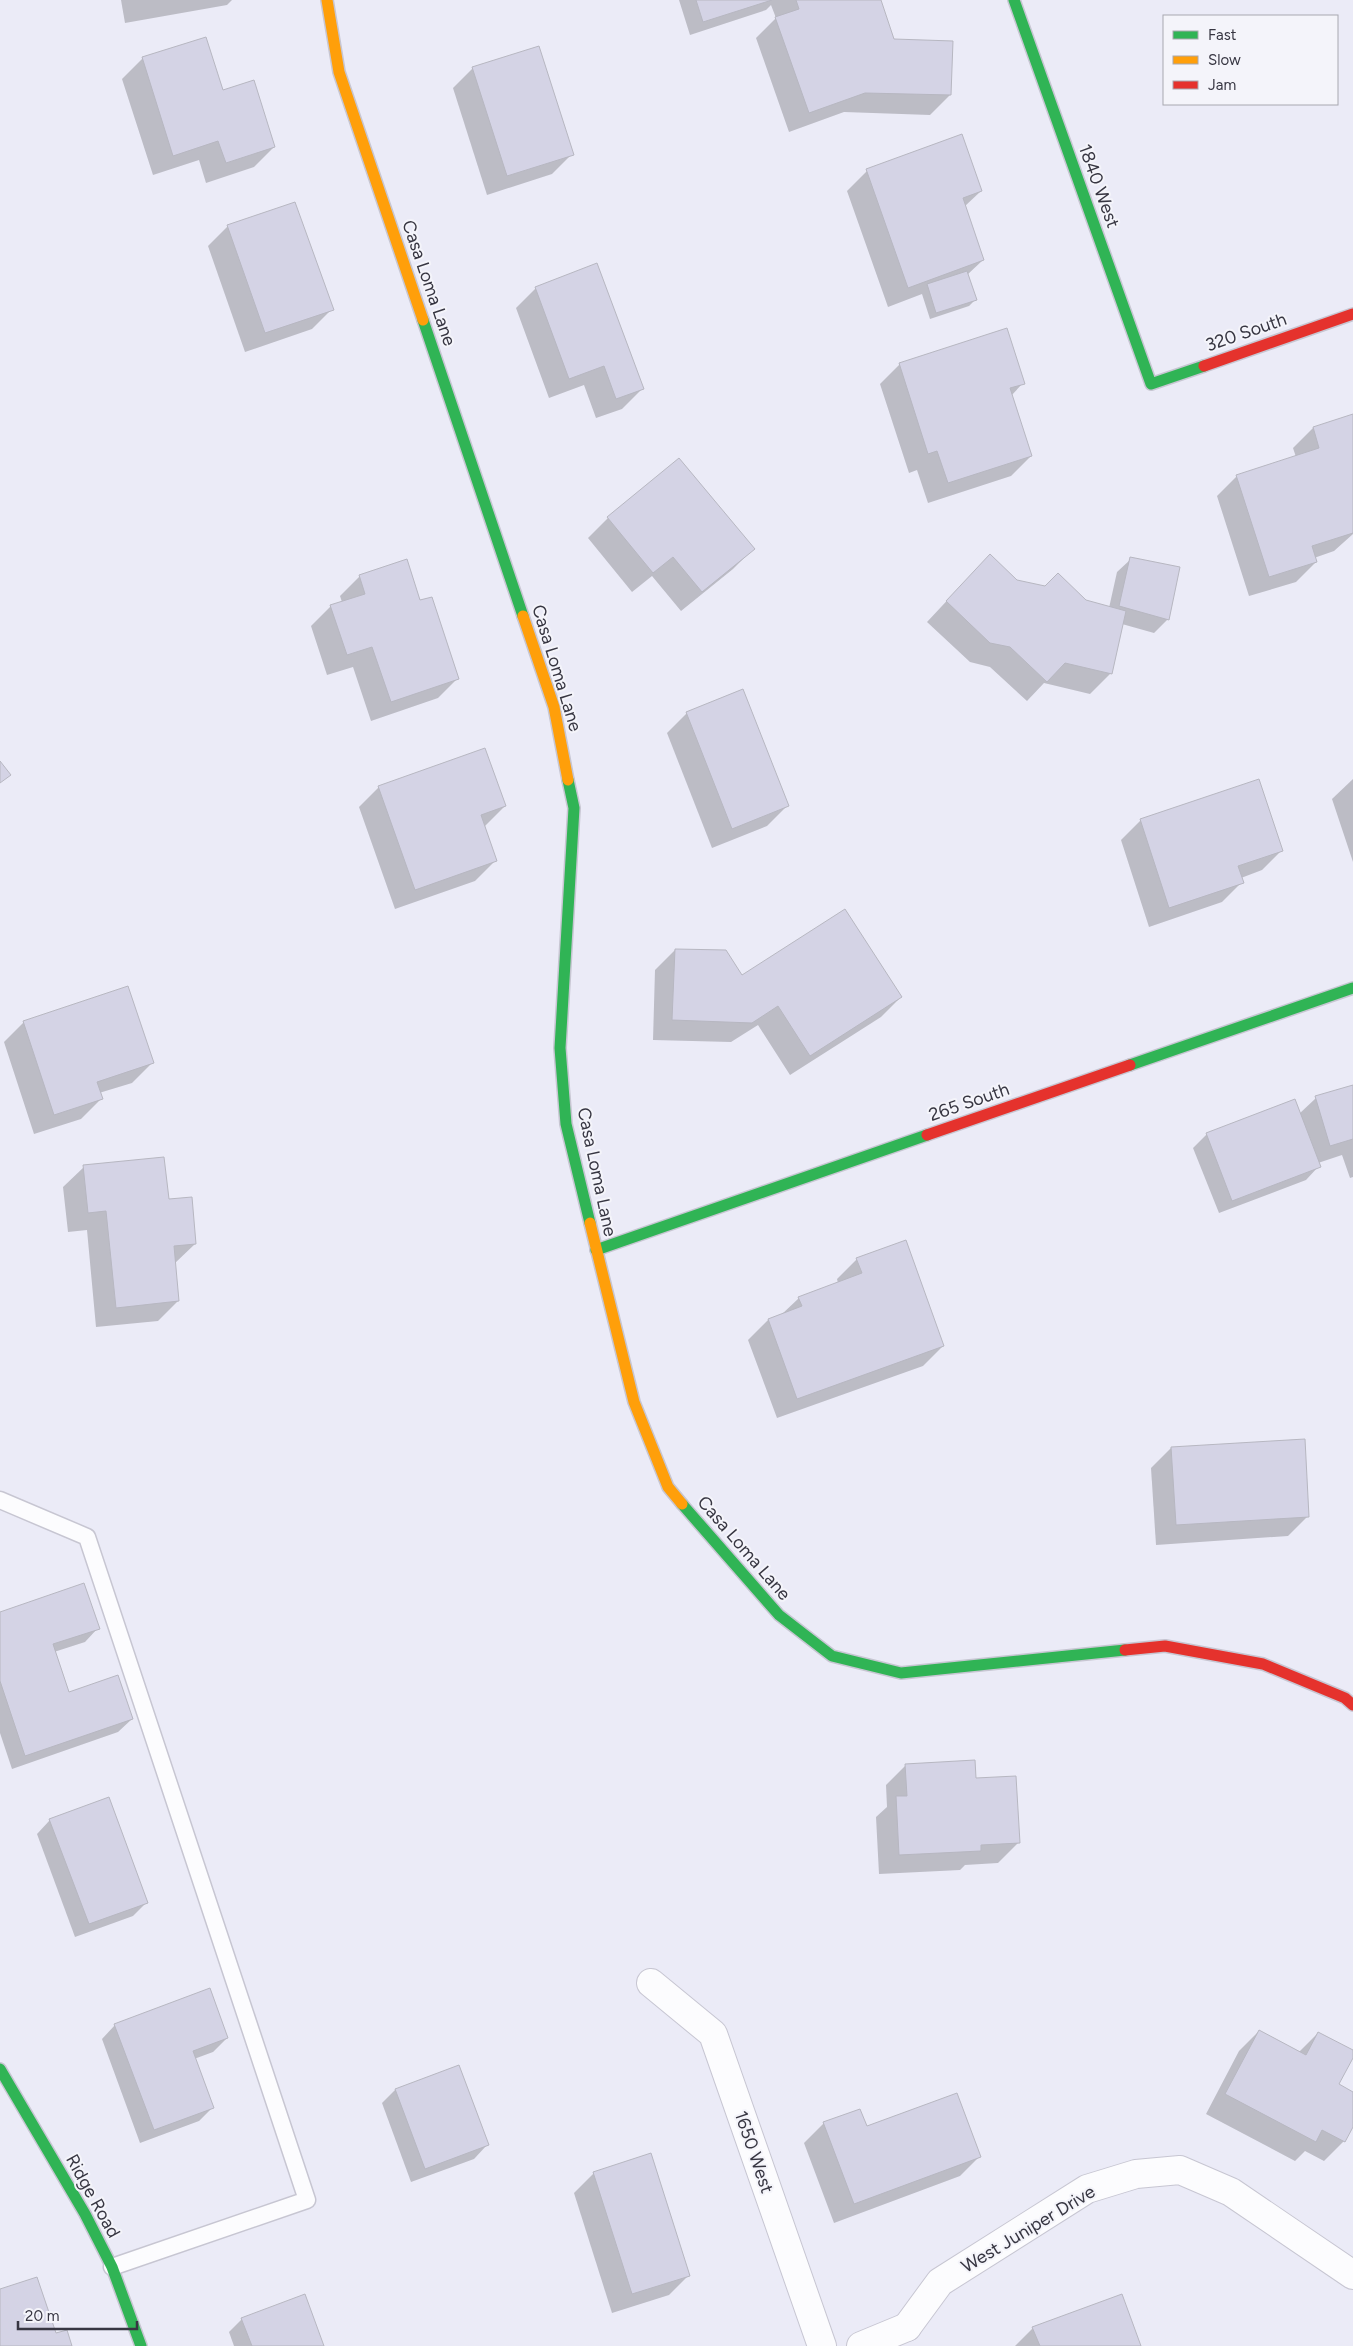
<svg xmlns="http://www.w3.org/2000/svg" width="1353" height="2346" font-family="Figtree,sans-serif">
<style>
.shadow{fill:#0003}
.building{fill:#d4d3e5;stroke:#b7b7c1}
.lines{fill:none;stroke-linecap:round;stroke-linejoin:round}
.lane-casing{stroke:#c7c6d2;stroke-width:19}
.street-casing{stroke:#c7c6d2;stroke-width:30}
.fast-casing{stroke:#c7c6d2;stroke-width:14}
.slow-casing{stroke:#c7c6d2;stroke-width:14}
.jam-casing{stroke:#c7c6d2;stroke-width:14}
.lane{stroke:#fcfcfe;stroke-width:16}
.street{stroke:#fcfcfe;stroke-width:28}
.fast{stroke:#30b455;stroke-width:11}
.slow{stroke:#ff9f0a;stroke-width:11}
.jam{stroke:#e5322d;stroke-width:11}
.labels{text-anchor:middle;stroke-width:4;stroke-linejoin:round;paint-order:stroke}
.street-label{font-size:18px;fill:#373642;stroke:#f4f4fa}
</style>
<rect width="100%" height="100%" fill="#ebebf7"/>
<!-- shadow -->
<g class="shadow">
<polygon points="121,0 232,0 227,5 125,23"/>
<polygon points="679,0 879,0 894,40 950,95 930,115 844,112 789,132 756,38 776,18 771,5 766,10 690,35"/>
<polygon points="205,38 222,92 274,147 254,167 206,183 199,160 153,175 122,79 142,59"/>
<polygon points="473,68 572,154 552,174 487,195 453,88"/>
<polygon points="867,171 981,191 964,207 983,260 967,275 975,300 969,306 930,319 922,294 888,307 847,191"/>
<polygon points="228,226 332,309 312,329 245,352 208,246"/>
<polygon points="536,288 642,389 622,409 596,418 584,385 549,398 516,308"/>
<polygon points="900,364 1023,383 1011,396 1031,456 1011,476 928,503 917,470 909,473 880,384"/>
<polygon points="1353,416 1353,534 1334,551 1314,558 1316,562 1296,582 1249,596 1217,496 1237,476 1296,457 1293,448 1313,428"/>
<polygon points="679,459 753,549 733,569 681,611 652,576 632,592 588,538 608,518"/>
<polygon points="1131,559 1168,619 1154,633 1122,624 1110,674 1090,694 1044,683 1027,701 990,667 970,662 927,622 970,576 1017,581 1109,608 1117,572"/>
<polygon points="360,576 420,602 458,678 438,698 371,721 353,667 327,675 311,626 331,606 342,602 340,596"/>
<polygon points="687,713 787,806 767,826 712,848 667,733"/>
<polygon points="1353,779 1353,862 1332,799"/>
<polygon points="379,787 505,806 485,826 495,861 475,881 395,909 359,807"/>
<polygon points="1141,820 1282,850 1262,870 1241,878 1242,882 1222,902 1149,927 1121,840"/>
<polygon points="675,950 742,977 901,997 881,1017 790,1075 758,1025 731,1042 653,1040 655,970"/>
<polygon points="24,1022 152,1063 132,1083 99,1093 101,1099 81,1119 34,1134 4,1042"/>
<polygon points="1353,1086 1353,1177 1350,1178 1342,1155 1318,1163 1319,1166 1306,1180 1219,1213 1193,1148 1207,1134 1299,1114 1316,1098"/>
<polygon points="84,1167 167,1201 195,1244 174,1264 178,1301 158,1321 96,1327 87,1230 68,1232 63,1187"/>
<polygon points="857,1259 943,1346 923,1366 777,1418 748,1340 768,1320 781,1315 799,1298 838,1283 837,1279"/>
<polygon points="1303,1440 1308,1516 1288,1536 1156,1545 1151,1468 1171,1448"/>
<polygon points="0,1614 98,1628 85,1642 54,1652 68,1694 132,1719 118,1732 12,1769 0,1733"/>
<polygon points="906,1765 975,1780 1018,1843 998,1863 965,1865 960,1870 879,1874 876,1817 887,1807 886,1785"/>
<polygon points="50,1820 146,1903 133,1916 75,1937 37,1834"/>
<polygon points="115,2025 227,2038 213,2052 194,2059 212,2108 199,2121 140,2143 102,2039"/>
<polygon points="1259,2031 1299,2052 1318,2033 1353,2052 1337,2085 1353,2093 1353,2124 1344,2141 1324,2161 1305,2151 1295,2161 1206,2114 1239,2051"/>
<polygon points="395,2090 487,2145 474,2159 411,2182 382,2103"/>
<polygon points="824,2123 866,2128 980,2156 960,2176 834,2223 804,2143"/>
<polygon points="594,2173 689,2275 669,2295 612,2313 574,2193"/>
<polygon points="242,2319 323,2346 234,2346 229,2332"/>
<polygon points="1033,2328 1139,2346 1015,2346"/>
</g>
<!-- building -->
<g class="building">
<polygon points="696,0 772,0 703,22"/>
<polygon points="796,0 881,0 894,39 953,41 951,95 865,93 809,113 775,17 799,9"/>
<polygon points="206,37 223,90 254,80 275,147 226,163 218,141 173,156 142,57"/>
<polygon points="539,46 574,155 507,176 472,67"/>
<polygon points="962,134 982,191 963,198 984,260 908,288 866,169"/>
<polygon points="295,202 334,310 265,333 227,225"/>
<polygon points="597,263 644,389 616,399 604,366 569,379 535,287"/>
<polygon points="967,271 977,300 936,313 927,284"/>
<polygon points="1007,328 1025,384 1010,388 1032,456 948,483 937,451 928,454 899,363"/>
<polygon points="1353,414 1353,533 1312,546 1317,562 1269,577 1236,475 1319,448 1313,427"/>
<polygon points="679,458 755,549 702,592 673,557 653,573 607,517"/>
<polygon points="990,554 1017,580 1045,586 1058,573 1086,600 1126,611 1112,674 1065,663 1047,682 1010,647 990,643 946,601"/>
<polygon points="1130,557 1180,567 1169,620 1119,606"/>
<polygon points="407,559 420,600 432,597 459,679 391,702 372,647 347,655 330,605 365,594 359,575"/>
<polygon points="743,689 789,806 732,829 686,712"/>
<polygon points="485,748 506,806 481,815 497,861 415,890 378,786"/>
<polygon points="0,761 11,775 0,783"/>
<polygon points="1259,779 1283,851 1238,866 1244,883 1169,908 1140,819"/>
<polygon points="845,909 902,997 810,1056 778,1006 752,1023 672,1020 675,949 726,950 742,975"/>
<polygon points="128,986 154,1063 97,1082 103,1099 54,1115 23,1021"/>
<polygon points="1353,1085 1353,1139 1330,1146 1315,1096"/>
<polygon points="1295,1099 1321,1167 1232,1201 1206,1133"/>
<polygon points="164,1157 169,1199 192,1197 196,1244 174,1246 179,1301 116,1308 106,1211 88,1213 83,1165"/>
<polygon points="906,1240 944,1346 797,1399 768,1319 802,1306 798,1297 862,1273 856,1258"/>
<polygon points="1305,1439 1309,1517 1176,1525 1171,1447"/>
<polygon points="84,1583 100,1629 53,1644 69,1692 118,1675 133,1719 25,1756 0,1681 0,1612"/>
<polygon points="975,1760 976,1778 1016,1776 1020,1843 981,1845 981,1851 899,1855 896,1796 907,1796 905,1764"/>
<polygon points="109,1797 148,1903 89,1924 49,1819"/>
<polygon points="210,1988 228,2038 193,2051 214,2108 154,2130 114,2024"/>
<polygon points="1259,2030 1306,2055 1318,2032 1353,2050 1353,2058 1339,2084 1353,2092 1353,2127 1345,2142 1322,2130 1316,2142 1225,2094"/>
<polygon points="459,2065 489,2145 425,2169 395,2089"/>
<polygon points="957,2093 981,2157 854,2204 823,2122 860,2109 867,2126"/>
<polygon points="651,2153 690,2276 632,2294 593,2172"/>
<polygon points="37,2277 56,2333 67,2330 72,2346 0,2346 0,2289"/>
<polygon points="305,2294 324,2346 252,2346 241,2318"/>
<polygon points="1122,2294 1141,2346 1040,2346 1032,2327"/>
</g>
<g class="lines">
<defs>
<polyline id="lane" points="0,1500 87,1537 307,2200 112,2267"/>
<g id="street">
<polyline points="651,1983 713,2034 822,2346"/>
<polyline points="907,2327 940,2282 1087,2189 1136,2174 1180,2170 1231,2192 1353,2275"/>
<polyline points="861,2346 907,2327"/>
</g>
<g id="fast">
<polyline points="1014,0 1151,384 1204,366"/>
<polyline points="423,320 523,616"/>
<polyline points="568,780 574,808 560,1048 566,1124 590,1223"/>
<polyline points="1130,1065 1353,988"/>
<polyline points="596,1250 927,1135"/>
<polyline points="682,1504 779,1615 832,1656 901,1673 1125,1650"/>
<polyline points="0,2069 85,2214 112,2267 141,2346"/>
</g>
<g id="slow">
<polyline points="327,0 339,72 423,320"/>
<polyline points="523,616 554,707 568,780"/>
<polyline points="590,1223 634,1402 668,1487 682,1504"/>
</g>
<g id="jam">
<polyline points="1204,366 1353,314"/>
<polyline points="927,1135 1130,1065"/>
<polyline points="1125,1650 1165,1646 1263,1664 1345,1698 1353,1705"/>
</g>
</defs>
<!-- lane casing -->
<use href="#lane" class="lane-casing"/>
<!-- street casing -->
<use href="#street" class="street-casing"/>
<!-- fast casing -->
<use href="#fast" class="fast-casing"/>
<!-- slow casing -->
<use href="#slow" class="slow-casing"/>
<!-- jam casing -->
<use href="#jam" class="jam-casing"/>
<!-- lane -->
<use href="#lane" class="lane"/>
<!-- street -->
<use href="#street" class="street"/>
<!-- fast -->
<use href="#fast" class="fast"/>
<!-- slow -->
<use href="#slow" class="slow"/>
<!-- jam -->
<use href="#jam" class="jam"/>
</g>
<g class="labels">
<!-- street labels -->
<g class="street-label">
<text transform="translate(1099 186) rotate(70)" y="6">1840 West</text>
<text transform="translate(429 283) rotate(71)" y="6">Casa Loma Lane</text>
<text transform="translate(1246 332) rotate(-19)" y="6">320 South</text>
<text transform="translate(557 668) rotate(73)" y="6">Casa Loma Lane</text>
<text transform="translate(969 1102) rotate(-19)" y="6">265 South</text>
<text transform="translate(597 1172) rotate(78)" y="6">Casa Loma Lane</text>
<text transform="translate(744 1548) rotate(49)" y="6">Casa Loma Lane</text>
<text transform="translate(754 2152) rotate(71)" y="6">1650 West</text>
<text transform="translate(93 2196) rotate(61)" y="6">Ridge Road</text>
<text transform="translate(1028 2229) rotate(-31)" y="6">West Juniper Drive</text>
</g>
</g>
<!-- legend -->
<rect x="1163" y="15" width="175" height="90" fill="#f4f4fa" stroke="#a8a8b0"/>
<rect x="1173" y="31" width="25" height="8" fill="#30b455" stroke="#a8a8b0"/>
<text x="1208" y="40" font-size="15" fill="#373642">Fast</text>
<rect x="1173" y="56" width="25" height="8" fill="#ff9f0a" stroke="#a8a8b0"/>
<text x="1208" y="65" font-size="15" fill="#373642">Slow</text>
<rect x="1173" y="81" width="25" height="8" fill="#e5322d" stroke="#a8a8b0"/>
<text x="1208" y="90" font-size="15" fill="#373642">Jam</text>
<!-- scale -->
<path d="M18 2321v8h119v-8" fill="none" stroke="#373642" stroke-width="2.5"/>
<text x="25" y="2321" font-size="15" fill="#373642" stroke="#f4f4fa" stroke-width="4" paint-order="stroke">20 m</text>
</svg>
